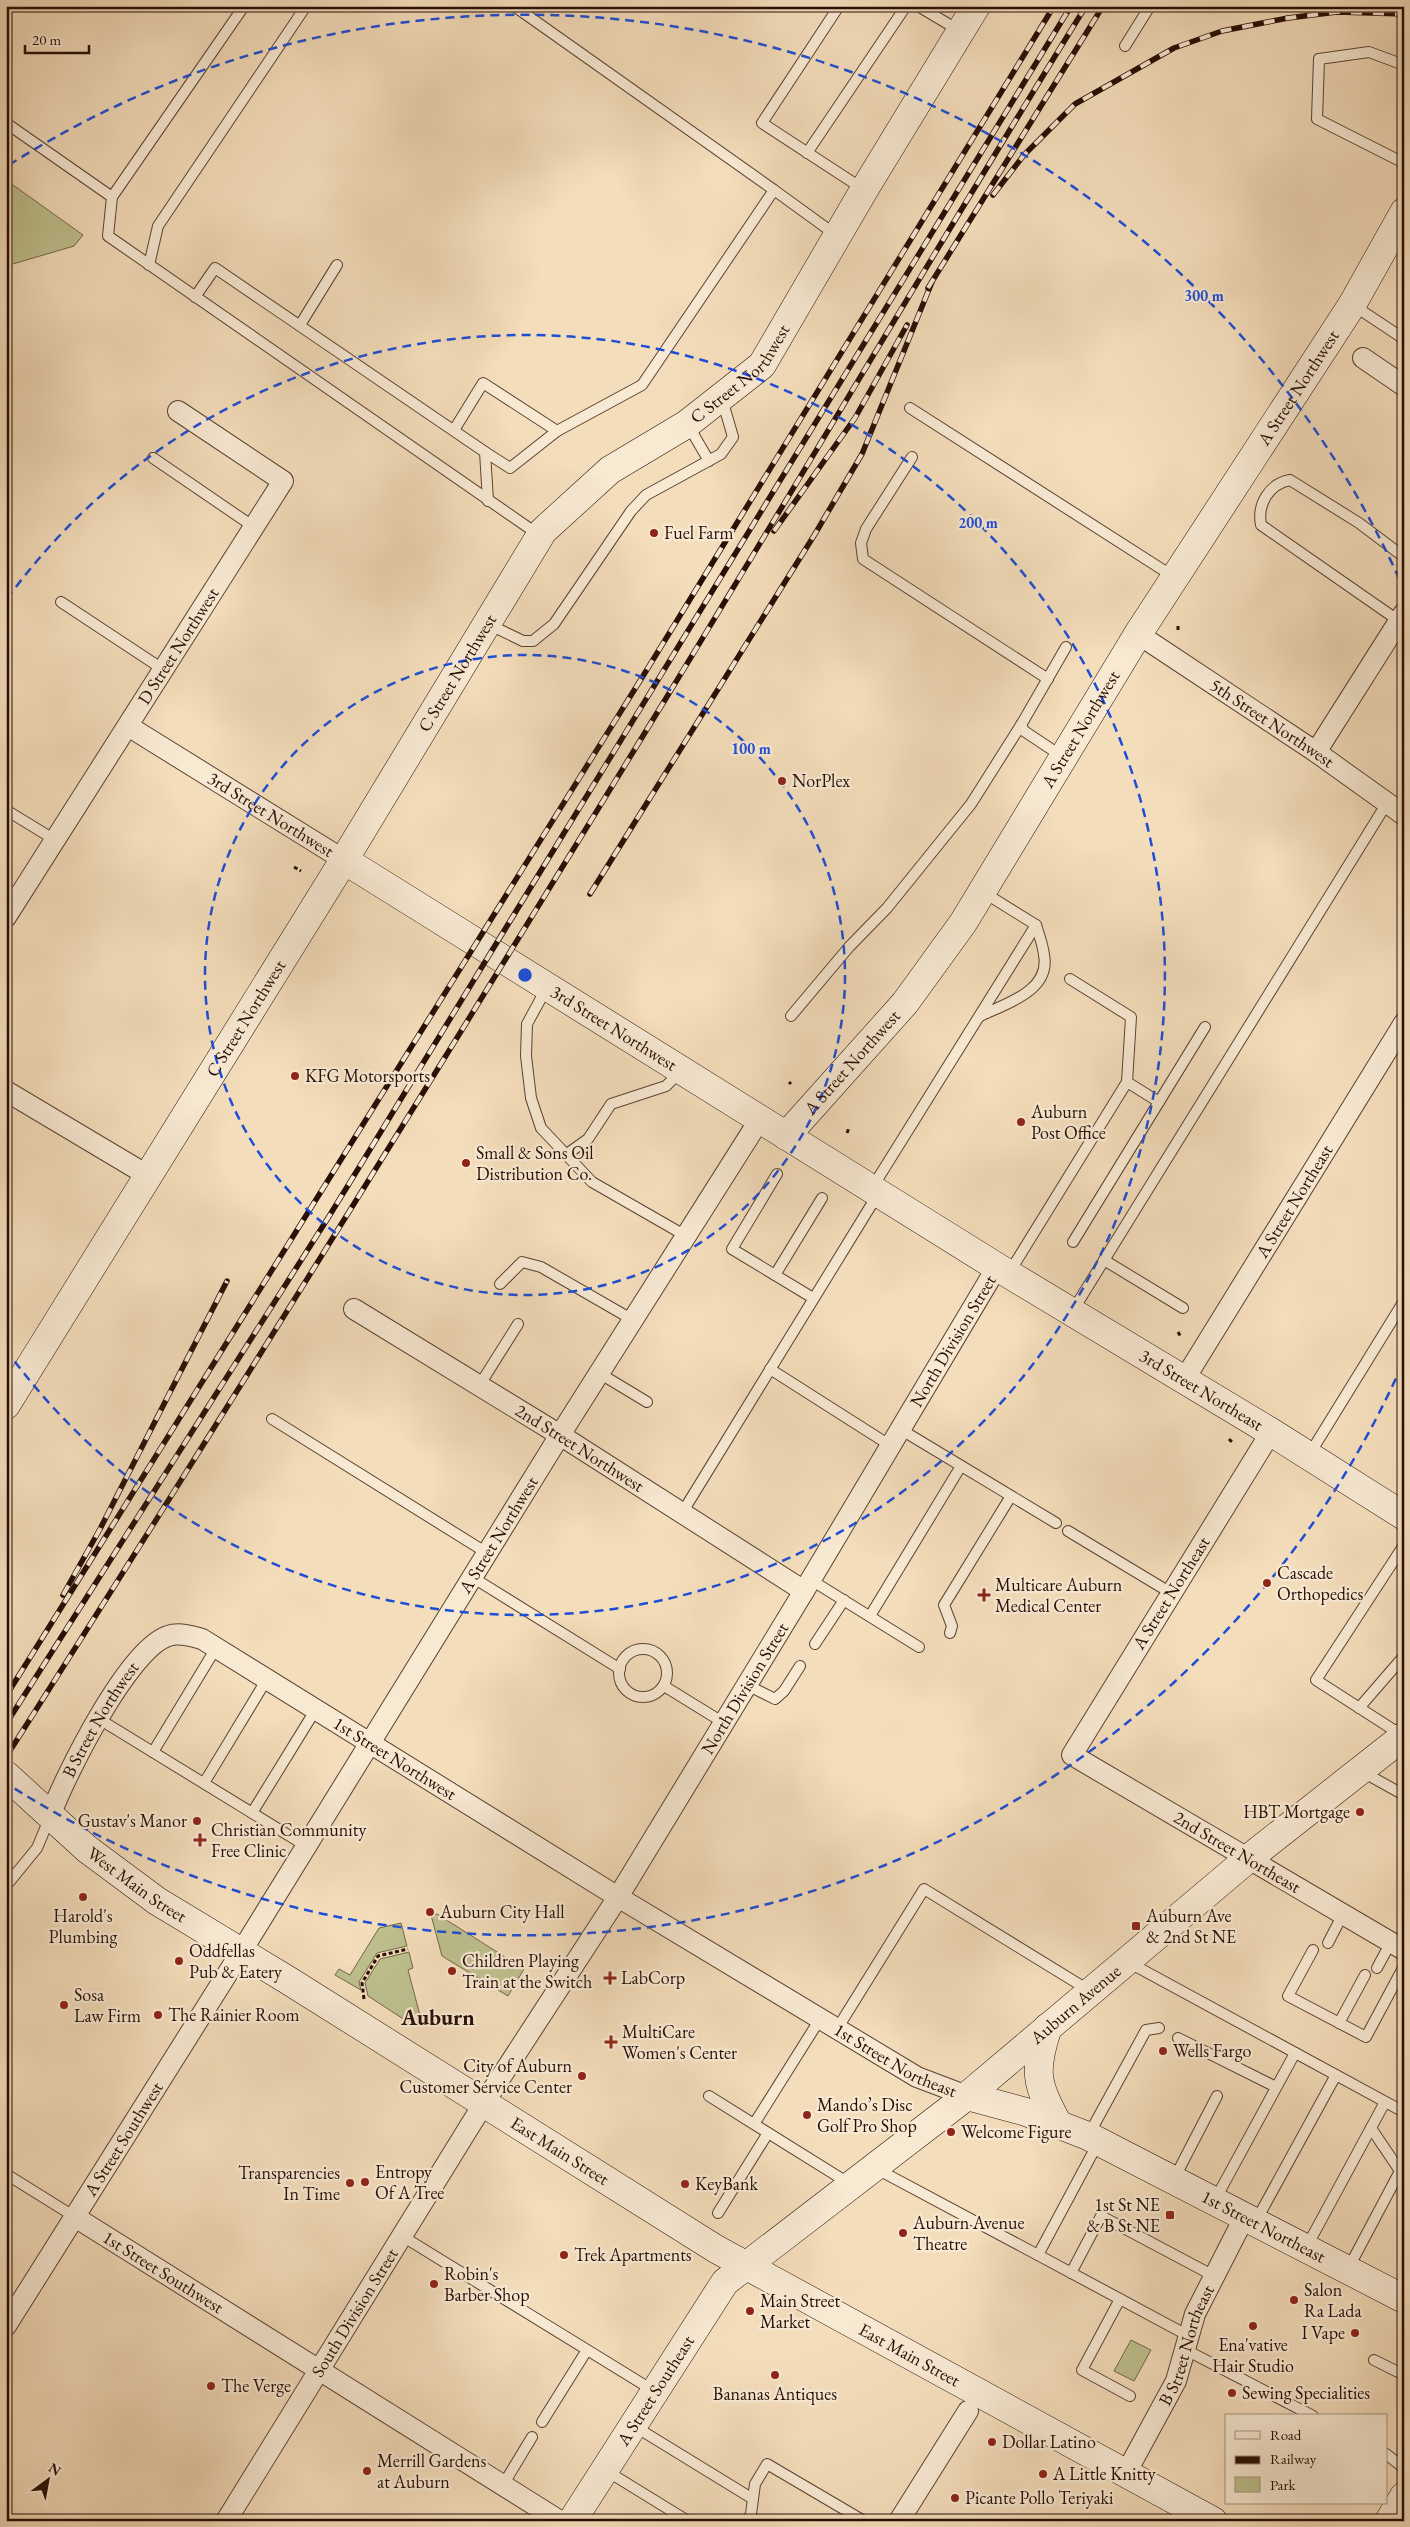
<svg xmlns="http://www.w3.org/2000/svg" width="1410" height="2527" font-family="'EB Garamond',serif">
<style>
.green{fill:#bec08e;stroke:#72674a}
.lines{fill:none;stroke-linecap:round;stroke-linejoin:round}
.lane-casing{stroke:#5a4233;stroke-width:12}
.street-casing{stroke:#5a4233;stroke-width:22}
.secondary-casing{stroke:#270e06;stroke-width:29}
.path{stroke:#270e06;stroke-width:3;stroke-dasharray:4 2.5;stroke-linecap:butt}
.lane{stroke:#f8e9d3;stroke-width:10}
.street{stroke:#f8e9d3;stroke-width:20}
.secondary{stroke:#f8e9d3;stroke-width:28}
.rail-casing{stroke:#270e06;stroke-width:5.5}
.rail{stroke:#f8e9d3;stroke-width:4;stroke-dasharray:11;stroke-linecap:butt}
.ring{fill:none;stroke:#1d4ed8;stroke-width:2.5;stroke-dasharray:9 6}
.poi-dot{fill:#8f2418;stroke:#f8e9d3;stroke-width:2}
.labels{text-anchor:middle;stroke-width:4.5;stroke-linejoin:round;paint-order:stroke}
.street-label{font-size:18px;fill:#270e06;stroke:#f8e9d3}
.poi-label{font-size:18px;fill:#270e06;stroke:#f8e9d3;text-anchor:start}
.district-label{font-size:22px;font-weight:bold;fill:#270e06;stroke:#f8e9d3}
.centre{fill:#1d4ed8;stroke:#f8e9d3;stroke-width:2.5}
.ring-label{font-size:15px;text-anchor:middle;font-weight:bold;fill:#1d4ed8;stroke:#f8e9d3;stroke-width:4.5;stroke-linejoin:round;paint-order:stroke}
</style>
<rect width="100%" height="100%" fill="#f4ddbb"/>
<filter id="stains"><feTurbulence type="fractalNoise" baseFrequency=".004" numOctaves="4"/><feColorMatrix values="0 0 0 0 .2 0 0 0 0 .09 0 0 0 0 .02 0 0 0 .5 -.17"/></filter>
<radialGradient id="worn" r=".72"><stop offset=".6" stop-color="#630" stop-opacity="0"/><stop offset="1" stop-color="#630" stop-opacity=".3"/></radialGradient>
<!-- green -->
<g class="green">
<polygon points="6,180 83,235 74,246 6,266"/>
<polygon points="437,1914 524,1969 508,1996 442,1956 431,1915"/>
<polygon points="401,1923 407,1946 377,1953 359,1982 361,1990 335,1975 339,1969 350,1975 379,1928"/>
<polygon points="409,1952 413,1968 408,1970 421,2019 408,2022 368,1996 365,1983 380,1959"/>
<polygon points="1131,2340 1151,2350 1134,2381 1114,2371"/>
</g>
<g class="lines">
<defs>
<g id="lane">
<polyline points="514,6 774,190"/>
<polyline points="839,6 762,123 863,189"/>
<polyline points="918,6 960,31"/>
<polyline points="1125,46 1150,6"/>
<polyline points="1404,65 1369,52 1319,59 1317,119 1404,163"/>
<polyline points="6,123 112,197 244,6"/>
<polyline points="807,153 906,6"/>
<polyline points="112,197 108,236 539,535"/>
<polyline points="149,265 158,226 306,6"/>
<polyline points="195,297 215,268 485,452 488,501"/>
<polyline points="1353,305 1404,339"/>
<polyline points="300,325 337,265"/>
<polyline points="910,408 1174,577"/>
<polyline points="688,425 709,461"/>
<polyline points="454,430 483,383 557,431 510,468 485,452"/>
<polyline points="557,431 642,385 774,190 836,235"/>
<polyline points="912,457 866,529 861,543 863,559 1048,679"/>
<polyline points="153,458 254,527"/>
<polyline points="61,602 164,670"/>
<path d="M 1399,621 L 1261,525 C 1257,504 1269,484 1290,480 L 1359,523 L 1404,557"/>
<polyline points="488,624 523,641 533,641 554,624 631,511 646,495 721,454 733,437 722,399"/>
<polyline points="1063,757 1024,731 1021,725 1066,647"/>
<polyline points="6,810 55,840"/>
<polyline points="1070,979 1131,1017 1127,1082"/>
<polyline points="546,989 527,1024 526,1056 531,1098 541,1128 592,1182 686,1236"/>
<polyline points="791,1016 849,947 887,908 971,804 1021,725"/>
<path d="M 980,1016 C 1005,1004 1051,991 1044,955 C 1043,945 1039,935 1036,925"/>
<polyline points="567,1154 588,1139 611,1104 666,1086 681,1071"/>
<polyline points="777,1174 732,1249 813,1298"/>
<polyline points="872,1188 1036,925 983,892"/>
<polyline points="1073,1242 1205,1027"/>
<polyline points="1104,1260 1183,1308"/>
<polyline points="1009,1273 1127,1082 1159,1102"/>
<polyline points="775,1275 822,1198"/>
<polyline points="500,1284 522,1262 541,1267 633,1320"/>
<polyline points="1072,1312 1387,803"/>
<polyline points="770,1369 891,1446"/>
<polyline points="599,1373 647,1402"/>
<polyline points="479,1386 518,1324"/>
<polyline points="272,1419 487,1553"/>
<polyline points="900,1429 1056,1523"/>
<polyline points="1309,1455 1404,1301"/>
<polyline points="682,1513 878,1194"/>
<polyline points="1068,1531 1171,1593"/>
<polyline points="472,1577 620,1669"/>
<polyline points="811,1580 919,1647"/>
<polyline points="870,1616 961,1466"/>
<polyline points="950,1633 952,1626 944,1605 1011,1496"/>
<polyline points="815,1644 844,1600"/>
<circle cx="643" cy="1673" r="24"/>
<polyline points="747,1685 775,1699 784,1691 800,1666"/>
<polyline points="664,1686 724,1723"/>
<polyline points="1359,1708 1404,1656"/>
<polyline points="99,1719 306,1846"/>
<polyline points="1403,1736 1316,1680 1404,1545"/>
<polyline points="153,1752 216,1648"/>
<polyline points="1361,1771 1404,1795"/>
<polyline points="204,1783 267,1679"/>
<polyline points="252,1813 316,1709"/>
<polyline points="6,1886 37,1848 50,1817"/>
<polyline points="1328,1943 1343,1914"/>
<polyline points="1313,1950 1288,1996 1366,2037 1404,1966"/>
<polyline points="1128,1962 1404,2112"/>
<polyline points="1377,1968 1391,1942"/>
<polyline points="1339,2023 1365,1975"/>
<polyline points="837,2029 924,1889 1090,1991"/>
<polyline points="1178,2038 1276,2087"/>
<polyline points="709,2096 850,2184"/>
<polyline points="754,2124 820,2019"/>
<polyline points="1088,2136 1146,2030 1159,2028"/>
<polyline points="875,2168 1038,2255 1098,2143"/>
<polyline points="6,2174 75,2217"/>
<polyline points="1174,2179 1217,2096"/>
<polyline points="1215,2200 1295,2053"/>
<polyline points="718,2213 768,2133"/>
<polyline points="1256,2221 1336,2075"/>
<polyline points="402,2236 654,2391"/>
<polyline points="1306,2248 1385,2102"/>
<polyline points="1038,2255 1187,2335"/>
<polyline points="1348,2269 1400,2171 1371,2128"/>
<polyline points="1071,2273 1101,2216 1214,2276"/>
<polyline points="1120,2299 1082,2370 1130,2396"/>
<polyline points="1186,2350 1313,2416"/>
<polyline points="1374,2360 1404,2375"/>
<polyline points="542,2422 587,2350"/>
<polyline points="634,2426 753,2499"/>
<polyline points="1386,2454 1404,2468"/>
<polyline points="605,2470 688,2521"/>
<polyline points="503,2485 532,2437"/>
<polyline points="747,2521 751,2514 755,2484 767,2464 864,2521"/>
</g>
<g id="street">
<polyline points="1363,358 1404,386"/>
<path id="s1" d="M 1138,634 L 1316,752 L 1404,815"/>
<path id="s2" d="M 128,726 L 344,860"/>
<polyline points="1316,752 1404,613"/>
<path id="s3" d="M 6,917 L 283,481 L 178,411"/>
<polyline points="6,1091 147,1175"/>
<path id="s4" d="M 354,1309 L 560,1435 L 804,1591"/>
<path id="s5" d="M 1184,1380 L 1404,1023"/>
<path id="s6" d="M 1271,1432 L 1072,1755 L 1404,1950"/>
<path id="s7" d="M 50,1816 C 65,1776 128,1649 168,1636 C 179,1632 192,1636 202,1639 L 618,1897 L 917,2077 L 967,2096"/>
<path id="s8" d="M 75,2217 L 560,2521"/>
<path id="s9" d="M 6,2326 L 241,1952 L 560,1435 L 760,1119"/>
<path id="s10" d="M 1126,2473 L 1176,2381 L 1195,2314 L 1245,2216"/>
<path id="s11" d="M 226,2521 L 484,2103 L 618,1897 L 804,1591 L 997,1267"/>
<polyline points="899,2521 968,2411"/>
</g>
<g id="secondary">
<path id="s12" d="M 344,860 L 997,1267 L 1271,1432 L 1404,1516"/>
<path id="s13" d="M 786,1136 L 905,1003 L 963,923 L 1138,634 L 1352,305 L 1404,212"/>
<path id="s14" d="M 6,1405 L 344,860 L 543,531 L 610,470 L 687,424 L 762,365 L 864,190 L 976,6"/>
<path id="s15" d="M 6,1775 L 87,1849 L 157,1901 L 286,1979 L 716,2249 L 1213,2521"/>
<path d="M 1048,2027 C 1033,2072 1036,2083 1058,2124"/>
<path id="s16" d="M 967,2096 L 1026,2112 L 1088,2136 L 1404,2299"/>
<path id="s17" d="M 572,2521 L 725,2282 L 967,2096 L 1249,1858 L 1404,1736"/>
<polyline points="1389,2521 1404,2496"/>
</g>
</defs>
<!-- lane casing -->
<use href="#lane" class="lane-casing"/>
<!-- street casing -->
<use href="#street" class="street-casing"/>
<!-- secondary casing -->
<use href="#secondary" class="secondary-casing"/>
<!-- path -->
<g class="path">
<polyline points="1178,630 1178,624"/>
<polyline points="294,867 301,871"/>
<polyline points="789,1082 791,1084"/>
<polyline points="847,1133 849,1128"/>
<polyline points="1178,1332 1181,1337"/>
<polyline points="1229,1439 1232,1442"/>
<polyline points="364,1999 362,1983 378,1956 408,1949"/>
</g>
<!-- lane -->
<use href="#lane" class="lane"/>
<!-- street -->
<use href="#street" class="street"/>
<!-- secondary -->
<use href="#secondary" class="secondary"/>
<defs>
<g id="rail">
<polyline points="993,195 1024,155 1075,104 1174,48 1222,31 1288,18 1337,12 1404,14"/>
<polyline points="928,288 1103,6"/>
<polyline points="774,531 855,418 907,325"/>
<polyline points="590,894 815,534 862,454 932,282"/>
<polyline points="63,1595 100,1529 227,1281"/>
<polyline points="6,1696 643,676 1054,6"/>
<polyline points="6,1724 328,1218 1071,6"/>
<path d="M 6,1757 C 230,1405 450,1051 668,695 C 808,466 944,235 1086,6"/>
</g>
</defs>
<!-- rail casing -->
<use href="#rail" class="rail-casing"/>
<!-- rail -->
<use href="#rail" class="rail"/>
</g>
<!-- distance rings -->
<g class="ring">
<circle cx="525" cy="975" r="320"/>
<path d="M7 599A640 640 0 1 1 7 1351"/>
<path d="M1402 1365A960 960 0 0 1 9 1785M9 165A960 960 0 0 1 1402 585"/>
</g>
<!-- markers -->
<g class="poi-dot">
<circle cx="654" cy="533" r="5"/>
<circle cx="782" cy="781" r="5"/>
<circle cx="295" cy="1076" r="5"/>
<circle cx="1021" cy="1122" r="5"/>
<circle cx="466" cy="1163" r="5"/>
<circle cx="1267" cy="1583" r="5"/>
<path d="M981.5 1587.5h5v5h5v5h-5v5h-5v-5h-5v-5h5z"/>
<circle cx="1360" cy="1812" r="5"/>
<circle cx="197" cy="1821" r="5"/>
<path d="M197.5 1832.5h5v5h5v5h-5v5h-5v-5h-5v-5h5z"/>
<circle cx="83" cy="1897" r="5"/>
<circle cx="430" cy="1912" r="5"/>
<rect x="1131" y="1921" width="10" height="10" rx="2.5"/>
<circle cx="179" cy="1961" r="5"/>
<circle cx="452" cy="1971" r="5"/>
<path d="M607.5 1970.5h5v5h5v5h-5v5h-5v-5h-5v-5h5z"/>
<circle cx="64" cy="2005" r="5"/>
<circle cx="158" cy="2015" r="5"/>
<path d="M608.5 2034.5h5v5h5v5h-5v5h-5v-5h-5v-5h5z"/>
<circle cx="1163" cy="2051" r="5"/>
<circle cx="582" cy="2076" r="5"/>
<circle cx="807" cy="2115" r="5"/>
<circle cx="951" cy="2132" r="5"/>
<circle cx="365" cy="2182" r="5"/>
<circle cx="350" cy="2183" r="5"/>
<circle cx="685" cy="2184" r="5"/>
<rect x="1165" y="2210" width="10" height="10" rx="2.5"/>
<circle cx="903" cy="2233" r="5"/>
<circle cx="564" cy="2255" r="5"/>
<circle cx="434" cy="2284" r="5"/>
<circle cx="1294" cy="2300" r="5"/>
<circle cx="750" cy="2311" r="5"/>
<circle cx="1253" cy="2326" r="5"/>
<circle cx="1355" cy="2333" r="5"/>
<circle cx="775" cy="2375" r="5"/>
<circle cx="211" cy="2386" r="5"/>
<circle cx="1232" cy="2393" r="5"/>
<circle cx="992" cy="2442" r="5"/>
<circle cx="367" cy="2471" r="5"/>
<circle cx="1043" cy="2474" r="5"/>
<circle cx="955" cy="2498" r="5"/>
</g>
<g class="labels">
<!-- street labels -->
<g class="street-label">
<text dy="6" stroke="none"><textPath href="#s14" startOffset="1280">C Street Northwest</textPath></text>
<text dy="6" stroke="none"><textPath href="#s13" startOffset="909">A Street Northwest</textPath></text>
<text dy="6" stroke="none"><textPath href="#s3" startOffset="321">D Street Northwest</textPath></text>
<text dy="6" stroke="none"><textPath href="#s14" startOffset="860">C Street Northwest</textPath></text>
<text dy="6" stroke="none"><textPath href="#s1" startOffset="161">5th Street Northwest</textPath></text>
<text dy="6" stroke="none"><textPath href="#s13" startOffset="504">A Street Northwest</textPath></text>
<text dy="6" stroke="none"><textPath href="#s2" startOffset="168">3rd Street Northwest</textPath></text>
<text dy="6" stroke="none"><textPath href="#s14" startOffset="455">C Street Northwest</textPath></text>
<text dy="6" stroke="none"><textPath href="#s12" startOffset="318">3rd Street Northwest</textPath></text>
<text dy="6" stroke="none"><textPath href="#s13" startOffset="99">A Street Northwest</textPath></text>
<text dy="6" stroke="none"><textPath href="#s5" startOffset="210">A Street Northeast</textPath></text>
<text dy="6" stroke="none"><textPath href="#s11" startOffset="1386">North Division Street</textPath></text>
<text dy="6" stroke="none"><textPath href="#s12" startOffset="1008">3rd Street Northeast</textPath></text>
<text dy="6" stroke="none"><textPath href="#s4" startOffset="265">2nd Street Northwest</textPath></text>
<text dy="6" stroke="none"><textPath href="#s9" startOffset="932">A Street Northwest</textPath></text>
<text transform="translate(1171 1593) rotate(-58)" y="6">A Street Northeast</text>
<text dy="6" stroke="none"><textPath href="#s11" startOffset="981">North Division Street</textPath></text>
<text dy="6" stroke="none"><textPath href="#s7" startOffset="109">B Street Northwest</textPath></text>
<text dy="6" stroke="none"><textPath href="#s7" startOffset="480">1st Street Northwest</textPath></text>
<text dy="6" stroke="none"><textPath href="#s6" startOffset="571">2nd Street Northeast</textPath></text>
<text dy="6" stroke="none"><textPath href="#s15" startOffset="171">West Main Street</textPath></text>
<text dy="6" stroke="none"><textPath href="#s17" startOffset="731">Auburn Avenue</textPath></text>
<text dy="6" stroke="none"><textPath href="#s7" startOffset="1065">1st Street Northeast</textPath></text>
<text dy="6" stroke="none"><textPath href="#s9" startOffset="221">A Street Southwest</textPath></text>
<text dy="6" stroke="none"><textPath href="#s15" startOffset="671">East Main Street</textPath></text>
<text dy="6" stroke="none"><textPath href="#s16" startOffset="325">1st Street Northeast</textPath></text>
<text dy="6" stroke="none"><textPath href="#s8" startOffset="104">1st Street Southwest</textPath></text>
<text dy="6" stroke="none"><textPath href="#s11" startOffset="245">South Division Street</textPath></text>
<text dy="6" stroke="none"><textPath href="#s10" startOffset="142">B Street Northeast</textPath></text>
<text dy="6" stroke="none"><textPath href="#s15" startOffset="1076">East Main Street</textPath></text>
<text dy="6" stroke="none"><textPath href="#s17" startOffset="155">A Street Southeast</textPath></text>
</g>
<!-- poi labels -->
<g class="poi-label">
<text x="664" y="539">Fuel Farm</text>
<text x="792" y="787">NorPlex</text>
<text x="305" y="1082">KFG Motorsports</text>
<text x="1031" y="1118">Auburn<tspan x="1031" dy="21">Post Office</tspan></text>
<text x="476" y="1159">Small &amp; Sons Oil<tspan x="476" dy="21">Distribution Co.</tspan></text>
<text x="1277" y="1579">Cascade<tspan x="1277" dy="21">Orthopedics</tspan></text>
<text x="995" y="1591">Multicare Auburn<tspan x="995" dy="21">Medical Center</tspan></text>
<text x="1350" y="1818" text-anchor="end">HBT Mortgage</text>
<text x="187" y="1827" text-anchor="end">Gustav's Manor</text>
<text x="211" y="1836">Christian Community<tspan x="211" dy="21">Free Clinic</tspan></text>
<text x="440" y="1918">Auburn City Hall</text>
<text x="83" y="1922" text-anchor="middle">Harold's<tspan x="83" dy="21">Plumbing</tspan></text>
<text x="1146" y="1922">Auburn Ave<tspan x="1146" dy="21">&amp; 2nd St NE</tspan></text>
<text x="189" y="1957">Oddfellas<tspan x="189" dy="21">Pub &amp; Eatery</tspan></text>
<text x="462" y="1967">Children Playing<tspan x="462" dy="21">Train at the Switch</tspan></text>
<text x="621" y="1984">LabCorp</text>
<text x="74" y="2001">Sosa<tspan x="74" dy="21">Law Firm</tspan></text>
<text x="168" y="2021">The Rainier Room</text>
<text x="622" y="2038">MultiCare<tspan x="622" dy="21">Women's Center</tspan></text>
<text x="1173" y="2057">Wells Fargo</text>
<text x="572" y="2072" text-anchor="end">City of Auburn<tspan x="572" dy="21">Customer Service Center</tspan></text>
<text x="817" y="2111">Mando’s Disc<tspan x="817" dy="21">Golf Pro Shop</tspan></text>
<text x="961" y="2138">Welcome Figure</text>
<text x="375" y="2178">Entropy<tspan x="375" dy="21">Of A Tree</tspan></text>
<text x="340" y="2179" text-anchor="end">Transparencies<tspan x="340" dy="21">In Time</tspan></text>
<text x="695" y="2190">KeyBank</text>
<text x="1160" y="2211" text-anchor="end">1st St NE<tspan x="1160" dy="21">&amp; B St NE</tspan></text>
<text x="913" y="2229">Auburn Avenue<tspan x="913" dy="21">Theatre</tspan></text>
<text x="574" y="2261">Trek Apartments</text>
<text x="444" y="2280">Robin's<tspan x="444" dy="21">Barber Shop</tspan></text>
<text x="1304" y="2296">Salon<tspan x="1304" dy="21">Ra Lada</tspan></text>
<text x="760" y="2307">Main Street<tspan x="760" dy="21">Market</tspan></text>
<text x="1345" y="2339" text-anchor="end">I Vape</text>
<text x="1253" y="2351" text-anchor="middle">Ena'vative<tspan x="1253" dy="21">Hair Studio</tspan></text>
<text x="221" y="2392">The Verge</text>
<text x="1242" y="2399">Sewing Specialities</text>
<text x="775" y="2400" text-anchor="middle">Bananas Antiques</text>
<text x="1002" y="2448">Dollar Latino</text>
<text x="377" y="2467">Merrill Gardens<tspan x="377" dy="21">at Auburn</tspan></text>
<text x="1053" y="2480">A Little Knitty</text>
<text x="965" y="2504">Picante Pollo Teriyaki</text>
</g>
<!-- district labels -->
<g class="district-label">
<text x="438" y="2025">Auburn</text>
</g>
</g>
<circle cx="525" cy="975" r="8" class="centre"/>
<g class="ring-label">
<text x="1204" y="301">300 m</text>
<text x="978" y="528">200 m</text>
<text x="751" y="754">100 m</text>
</g>
<!-- margin -->
<rect width="1410" height="2527" fill="none" stroke="#f4ddbb" stroke-width="25"/>
<rect x="8" y="8" width="1395" height="2512" fill="none" stroke="#270e06" stroke-width="2.5"/>
<rect x="12" y="12" width="1385" height="2502" fill="none" stroke="#270e06"/>
<!-- legend -->
<rect x="1225" y="2414" width="162" height="90" fill="#f8e9d3" stroke="#a49181"/>
<rect x="1235" y="2431" width="25" height="8" fill="#f8e9d3" stroke="#a49181"/>
<text x="1270" y="2440" font-size="15" fill="#270e06">Road</text>
<rect x="1235" y="2456" width="25" height="8" fill="#270e06" stroke="#a49181"/>
<text x="1270" y="2464" font-size="15" fill="#270e06">Railway</text>
<rect x="1235" y="2477" width="25" height="15" fill="#bec08e" stroke="#a49181"/>
<text x="1270" y="2490" font-size="15" fill="#270e06">Park</text>
<!-- north arrow -->
<g transform="translate(48 2480) rotate(32)" stroke="#f8e9d3" stroke-width="4" paint-order="stroke">
<path d="M0-4L9 19L0 12L-9 19Z" fill="#270e06"/>
<text y="-8" font-size="14" font-weight="bold" text-anchor="middle" fill="#270e06">N</text>
</g>
<!-- scale -->
<path d="M25 45v8h64v-8" fill="none" stroke="#270e06" stroke-width="2.5"/>
<text x="32" y="45" font-size="15" fill="#270e06" stroke="#f8e9d3" stroke-width="4" paint-order="stroke">20 m</text>
<rect width="100%" height="100%" filter="url(#stains)"/>
<rect width="100%" height="100%" fill="url(#worn)"/>
</svg>
